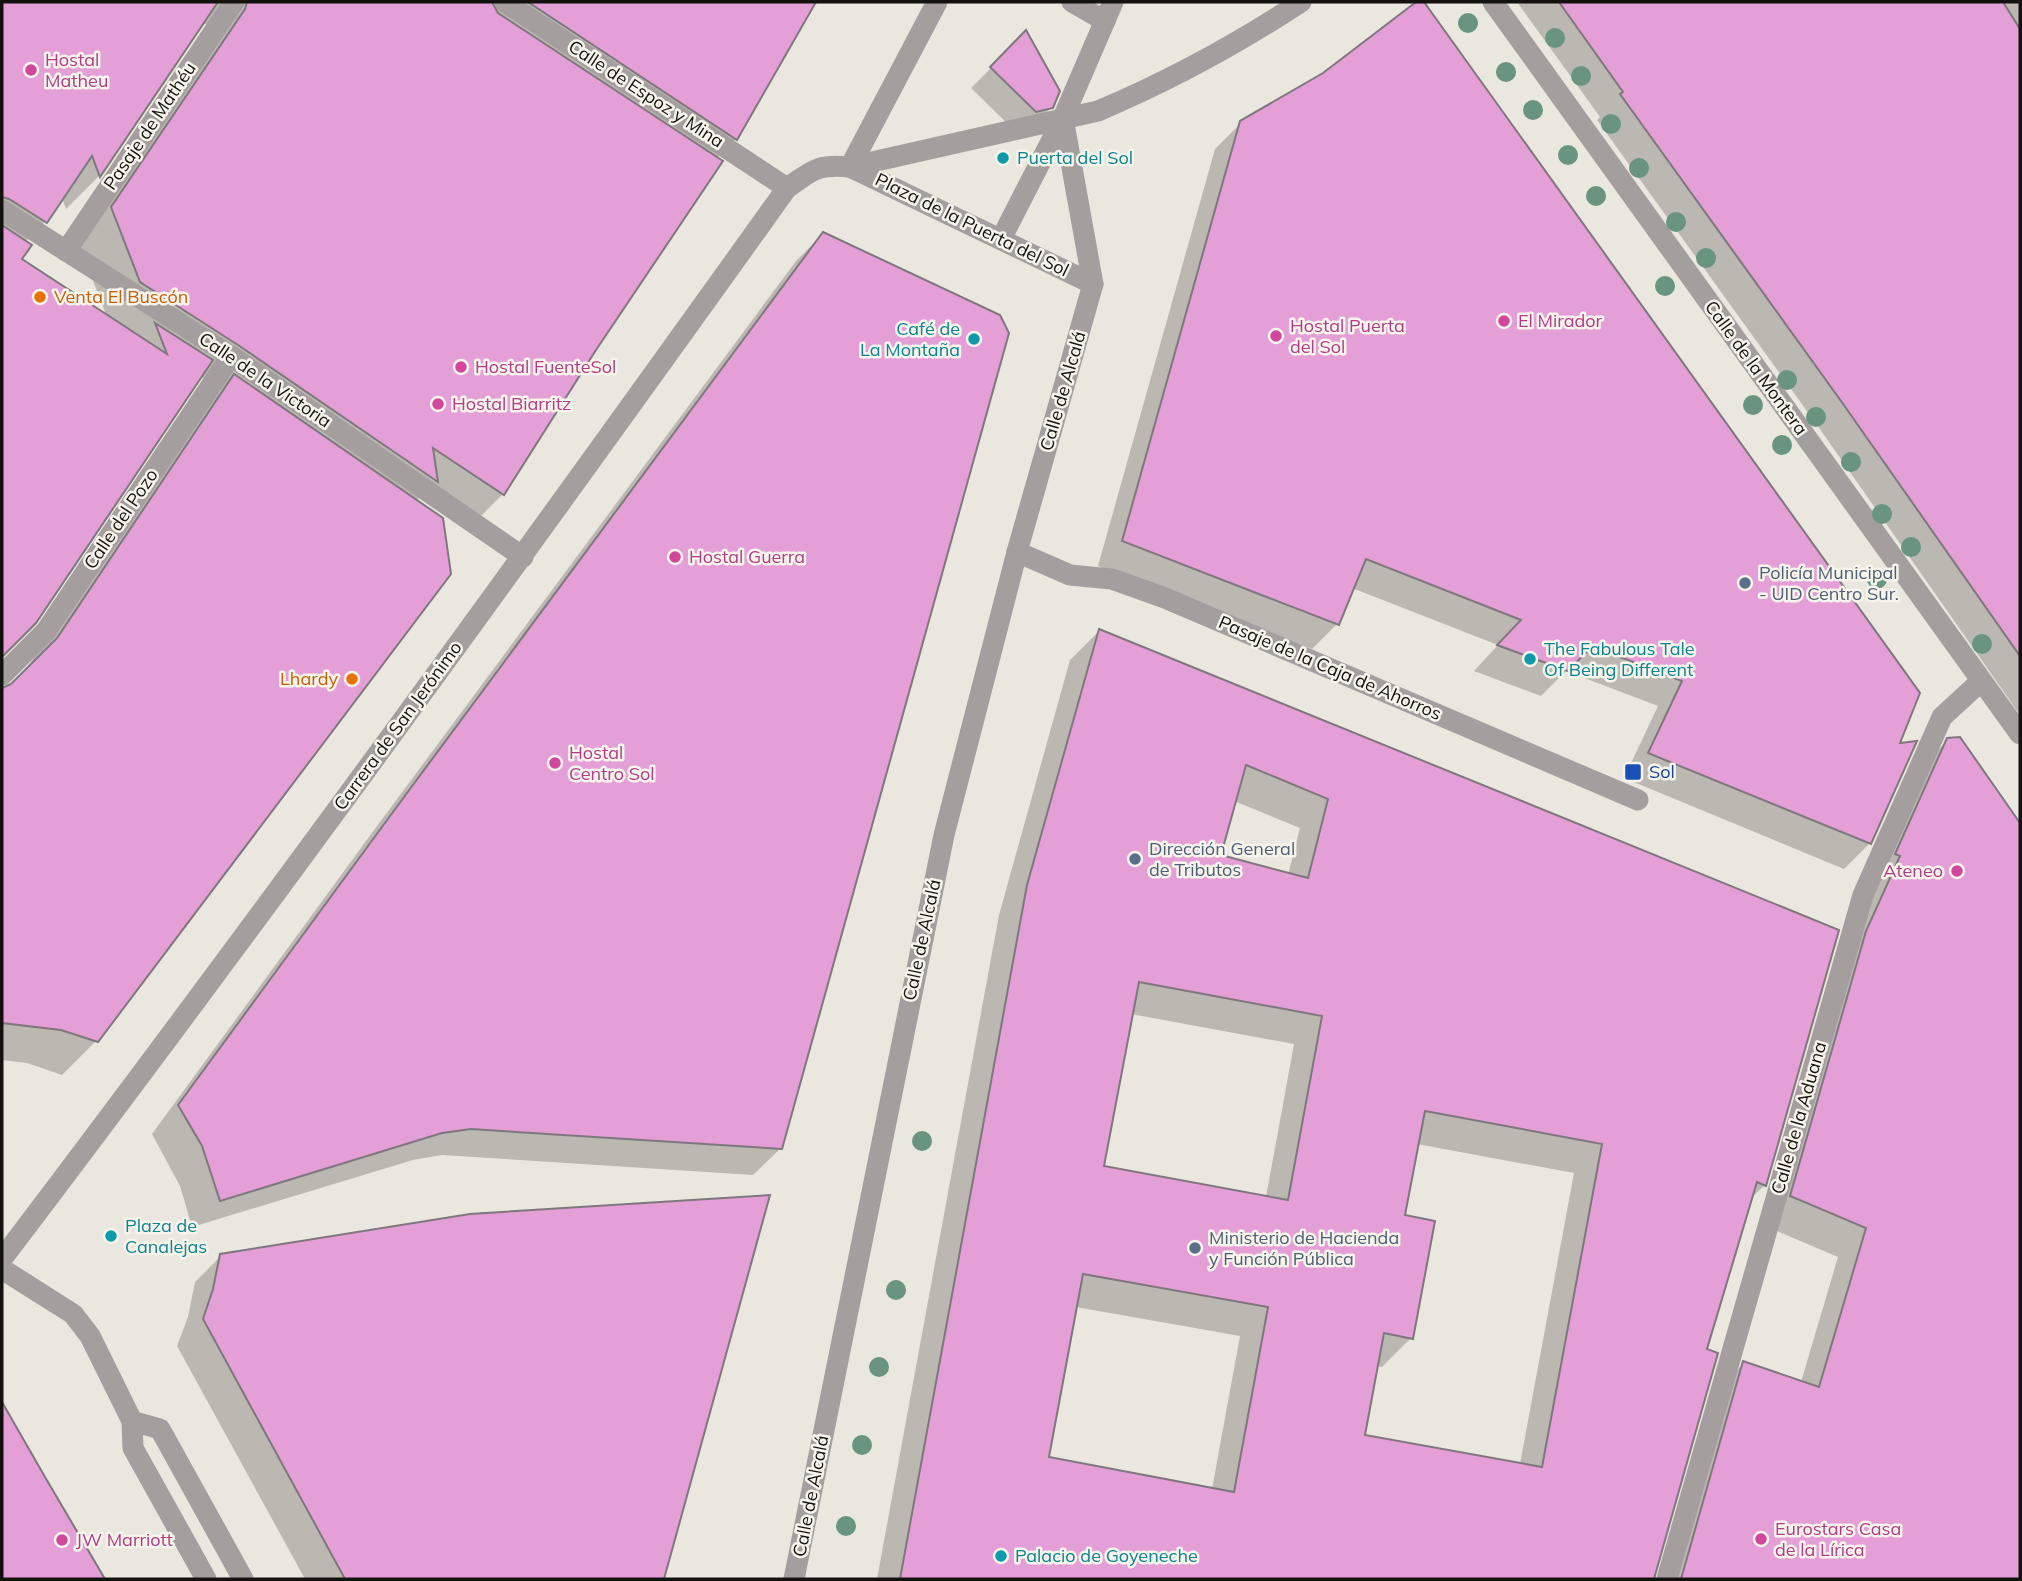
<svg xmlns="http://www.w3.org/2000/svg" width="2022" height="1581" font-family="Mulish,sans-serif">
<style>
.shadow{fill:#0003;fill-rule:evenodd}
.building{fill:#e59fd7;stroke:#7f777d;stroke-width:2;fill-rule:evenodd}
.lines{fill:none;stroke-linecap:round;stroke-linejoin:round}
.minor{stroke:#a49f9e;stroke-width:21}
.tree{fill:#699480}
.hotel-dot{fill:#d1479c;stroke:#f6f4eb;stroke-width:2.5}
.culture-dot{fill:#0f9aa8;stroke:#f6f4eb;stroke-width:2.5}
.food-dot{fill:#e8710a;stroke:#f6f4eb;stroke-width:2.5}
.service-dot{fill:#5c6f8a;stroke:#f6f4eb;stroke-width:2.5}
.transit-dot{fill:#1a4fb4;stroke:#f6f4eb;stroke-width:2.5}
.labels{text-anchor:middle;stroke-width:5;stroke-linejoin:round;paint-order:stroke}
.hotel-label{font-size:18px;fill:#b23c85;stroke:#f6f4eb;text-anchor:start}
.street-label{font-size:18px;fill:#13120f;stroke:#f6f4eb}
.culture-label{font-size:18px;fill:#0d838f;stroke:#f6f4eb;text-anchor:start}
.food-label{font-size:18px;fill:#c56008;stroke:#f6f4eb;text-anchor:start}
.service-label{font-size:18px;fill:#4e5e75;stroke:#f6f4eb;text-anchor:start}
.transit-label{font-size:18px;fill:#164399;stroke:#f6f4eb;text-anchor:start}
</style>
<rect width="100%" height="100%" fill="#e9e7de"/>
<!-- shadow -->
<g class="shadow">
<path d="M 2,2 L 814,2 L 736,139 L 716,159 L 503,494 L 469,528 L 421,496 L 416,501 L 96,1041 L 62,1075 L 27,1063 L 2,1060 L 2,689 L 5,690 L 23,674 L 201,410 L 221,390 L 200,376 L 34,621 L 2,654 ZM 201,24 L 207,24 L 78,242 L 107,317 L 19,260 L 25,242 L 45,222 L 62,198 L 66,209 L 99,176 Z"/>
<polygon points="1419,2 1422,2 1918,694 1897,745 1870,843 1844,869 1624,778 1658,706 1566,671 1541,696 1474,671 1498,645 1352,588 1337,624 1312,649 1098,566 1215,149 1241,123 1324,75"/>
<polygon points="1517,2 2020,2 2020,715 1817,425 1597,120 1600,117"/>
<polygon points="1026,33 1052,107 1031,128 1015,131 971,88"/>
<polygon points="823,234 781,1148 753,1175 442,1155 413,1160 192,1227 180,1186 152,1134 377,826 796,261"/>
<path d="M 1099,631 L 1837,931 L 1765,1185 L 1749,1200 L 1705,1350 L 1653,1579 L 877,1579 L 999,915 L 1070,660 ZM 1234,801 L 1300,828 L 1288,875 L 1218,856 ZM 1131,1014 L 1294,1044 L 1266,1197 L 1102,1167 ZM 1417,1144 L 1574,1173 L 1520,1464 L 1363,1437 L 1376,1366 L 1382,1367 L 1411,1338 L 1403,1216 ZM 1076,1307 L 1240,1336 L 1212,1489 L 1047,1458 Z"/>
<polygon points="1959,739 2020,826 2020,1579 1661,1579 1715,1392 1744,1363 1801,1382 1838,1257 1763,1225 1838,962 1918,770 1948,740"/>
<polygon points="767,1197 662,1579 305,1579 177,1346 188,1317 195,1282 221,1256"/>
<polygon points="2,1445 25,1446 103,1579 2,1579"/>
</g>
<!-- building -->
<g class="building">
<polygon points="2,2 218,2 100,177 92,156 47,223 9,199 2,197"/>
<polygon points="247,2 492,2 498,13 723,161 596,350 504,495 433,448 438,482 238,345 140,282 111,207 245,9"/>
<polygon points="528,2 816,2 737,140"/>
<polygon points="1416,2 1424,2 1920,693 1900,743 1917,741 1871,844 1648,753 1682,681 1592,646 1568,671 1497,645 1521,620 1366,559 1339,625 1122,541 1240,121 1323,73"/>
<polygon points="1559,2 2003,2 2020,29 2020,656 1841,401 1620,94 1623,92"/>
<polygon points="1026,30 1060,91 1053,108 1036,112 990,67"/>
<polygon points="2,225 32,245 22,259 167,354 155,323 213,360 36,623 2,657"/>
<polygon points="823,232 1000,315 1009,333 782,1149 471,1129 442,1133 220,1201 202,1146 178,1105 404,797"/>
<polygon points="234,374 443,518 451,574 98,1042 61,1030 2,1023 2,688 11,684 57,638"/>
<path d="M 1099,629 L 1839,930 L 1766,1186 L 1757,1182 L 1707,1349 L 1718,1353 L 1654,1579 L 900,1579 L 1027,885 ZM 1246,765 L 1328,799 L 1308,878 L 1221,855 ZM 1139,982 L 1322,1016 L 1288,1200 L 1104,1166 ZM 1425,1111 L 1602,1144 L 1542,1467 L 1365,1435 L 1384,1333 L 1413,1339 L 1435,1221 L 1405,1215 ZM 1083,1274 L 1268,1307 L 1234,1492 L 1049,1457 Z"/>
<polygon points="1960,737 2020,823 2020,1579 1681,1579 1743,1361 1819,1387 1866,1228 1790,1196 1866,931 1900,856 1895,854 1947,738"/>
<polygon points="770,1195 664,1579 345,1579 203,1319 213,1289 220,1254 470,1214"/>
<polygon points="2,1402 45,1477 105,1579 2,1579"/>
</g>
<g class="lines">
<!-- minor -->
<g class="minor">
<polyline points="505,2 787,188"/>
<polyline points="1072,2 1105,21"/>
<polyline points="1493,2 2020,734"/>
<path d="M 850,167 L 1098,111 C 1169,81 1237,44 1301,2"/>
<polyline points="850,167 937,2"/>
<polyline points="2,210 231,356 523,557"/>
<polyline points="1001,239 1063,118 1113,2"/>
<polyline points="66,251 234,2"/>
<polyline points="1017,552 1070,575 1112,579 1165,598 1638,800"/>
<polyline points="2,675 46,631 231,356"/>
<path d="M 2,1259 C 270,906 529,548 787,188 C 813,170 817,164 850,167 L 1093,284"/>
<polyline points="2,1269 73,1314 90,1336 132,1421 133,1448 206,1579"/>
<polyline points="132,1421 160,1429 243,1579"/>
<polyline points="794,1579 944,835 1017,552 1093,284 1063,118"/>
<polyline points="1667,1579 1863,895 1942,717 1981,681"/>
</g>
</g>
<!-- trees -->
<g class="tree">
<circle cx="1468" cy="23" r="10"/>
<circle cx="1555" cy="38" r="10"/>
<circle cx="1506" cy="72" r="10"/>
<circle cx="1581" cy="76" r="10"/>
<circle cx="1533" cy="110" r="10"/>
<circle cx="1611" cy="124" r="10"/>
<circle cx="1568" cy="155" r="10"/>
<circle cx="1639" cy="168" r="10"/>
<circle cx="1596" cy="196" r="10"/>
<circle cx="1676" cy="222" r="10"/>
<circle cx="1706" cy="258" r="10"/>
<circle cx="1665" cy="286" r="10"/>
<circle cx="1787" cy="380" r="10"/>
<circle cx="1753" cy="405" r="10"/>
<circle cx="1816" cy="417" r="10"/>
<circle cx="1782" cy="445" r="10"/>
<circle cx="1851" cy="462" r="10"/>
<circle cx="1882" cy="514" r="10"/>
<circle cx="1911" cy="547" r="10"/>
<circle cx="1877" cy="579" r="10"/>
<circle cx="1982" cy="644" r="10"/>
<circle cx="922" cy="1141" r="10"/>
<circle cx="896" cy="1290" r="10"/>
<circle cx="879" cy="1367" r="10"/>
<circle cx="862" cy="1445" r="10"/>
<circle cx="846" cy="1526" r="10"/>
</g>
<!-- markers -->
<g class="hotel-dot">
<circle cx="31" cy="70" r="7"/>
<circle cx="1504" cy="321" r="7"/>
<circle cx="1276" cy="336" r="7"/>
<circle cx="461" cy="367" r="7"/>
<circle cx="438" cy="404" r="7"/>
<circle cx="675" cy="557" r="7"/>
<circle cx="555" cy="763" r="7"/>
<circle cx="1957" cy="871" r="7"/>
<circle cx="1761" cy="1539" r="7"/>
<circle cx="62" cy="1540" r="7"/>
</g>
<g class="culture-dot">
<circle cx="1003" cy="158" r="7"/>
<circle cx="974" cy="339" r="7"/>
<circle cx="1530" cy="659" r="7"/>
<circle cx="111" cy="1236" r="7"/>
<circle cx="1001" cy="1556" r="7"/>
</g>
<g class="food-dot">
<circle cx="40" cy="297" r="7"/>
<circle cx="352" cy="679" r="7"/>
</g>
<g class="service-dot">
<circle cx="1745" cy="583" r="7"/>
<circle cx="1135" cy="859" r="7"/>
<circle cx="1195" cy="1248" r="7"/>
</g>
<rect class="transit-dot" x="1624" y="763" width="18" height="18" rx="3.5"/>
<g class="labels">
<!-- hotel labels -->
<g class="hotel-label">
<text x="45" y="66">Hostal<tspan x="45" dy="21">Matheu</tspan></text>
<text x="1518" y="327">El Mirador</text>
<text x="1290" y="332">Hostal Puerta<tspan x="1290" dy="21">del Sol</tspan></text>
<text x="475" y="373">Hostal FuenteSol</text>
<text x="452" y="410">Hostal Biarritz</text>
<text x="689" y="563">Hostal Guerra</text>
<text x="569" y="759">Hostal<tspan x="569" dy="21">Centro Sol</tspan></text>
<text x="1943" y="877" text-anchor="end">Ateneo</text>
<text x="1775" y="1535">Eurostars Casa<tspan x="1775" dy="21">de la Lírica</tspan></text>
<text x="76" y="1546">JW Marriott</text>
</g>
<!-- street labels -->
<g class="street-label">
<text transform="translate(646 94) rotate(33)" y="6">Calle de Espoz y Mina</text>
<text transform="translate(150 126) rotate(-56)" y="6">Pasaje de Mathéu</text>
<text transform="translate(972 225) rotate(26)" y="6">Plaza de la Puerta del Sol</text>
<text transform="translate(1756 368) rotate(54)" y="6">Calle de la Montera</text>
<text transform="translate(265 380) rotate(34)" y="6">Calle de la Victoria</text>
<text transform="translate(1063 391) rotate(-74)" y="6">Calle de Alcalá</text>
<text transform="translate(121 519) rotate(-56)" y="6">Calle del Pozo</text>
<text transform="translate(1330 668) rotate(23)" y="6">Pasaje de la Caja de Ahorros</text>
<text transform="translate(398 726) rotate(-54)" y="6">Carrera de San Jerónimo</text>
<text transform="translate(922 940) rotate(-78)" y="6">Calle de Alcalá</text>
<text transform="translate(1799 1118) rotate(-74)" y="6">Calle de la Aduana</text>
<text transform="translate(811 1496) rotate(-79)" y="6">Calle de Alcalá</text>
</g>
<!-- culture labels -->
<g class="culture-label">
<text x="1017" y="164">Puerta del Sol</text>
<text x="960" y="335" text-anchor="end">Café de<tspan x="960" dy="21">La Montaña</tspan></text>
<text x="1544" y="655">The Fabulous Tale<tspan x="1544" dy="21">Of Being Different</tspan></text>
<text x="125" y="1232">Plaza de<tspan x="125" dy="21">Canalejas</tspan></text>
<text x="1015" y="1562">Palacio de Goyeneche</text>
</g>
<!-- food labels -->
<g class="food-label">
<text x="54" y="303">Venta El Buscón</text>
<text x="338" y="685" text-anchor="end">Lhardy</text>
</g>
<!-- service labels -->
<g class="service-label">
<text x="1759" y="579">Policía Municipal<tspan x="1759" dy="21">- UID Centro Sur.</tspan></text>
<text x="1149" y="855">Dirección General<tspan x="1149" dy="21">de Tributos</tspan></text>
<text x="1209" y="1244">Ministerio de Hacienda<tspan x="1209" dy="21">y Función Pública</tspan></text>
</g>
<!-- transit labels -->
<g class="transit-label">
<text x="1649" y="778">Sol</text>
</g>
</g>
<!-- border -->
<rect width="2022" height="1581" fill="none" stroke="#13120f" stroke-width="7"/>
</svg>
